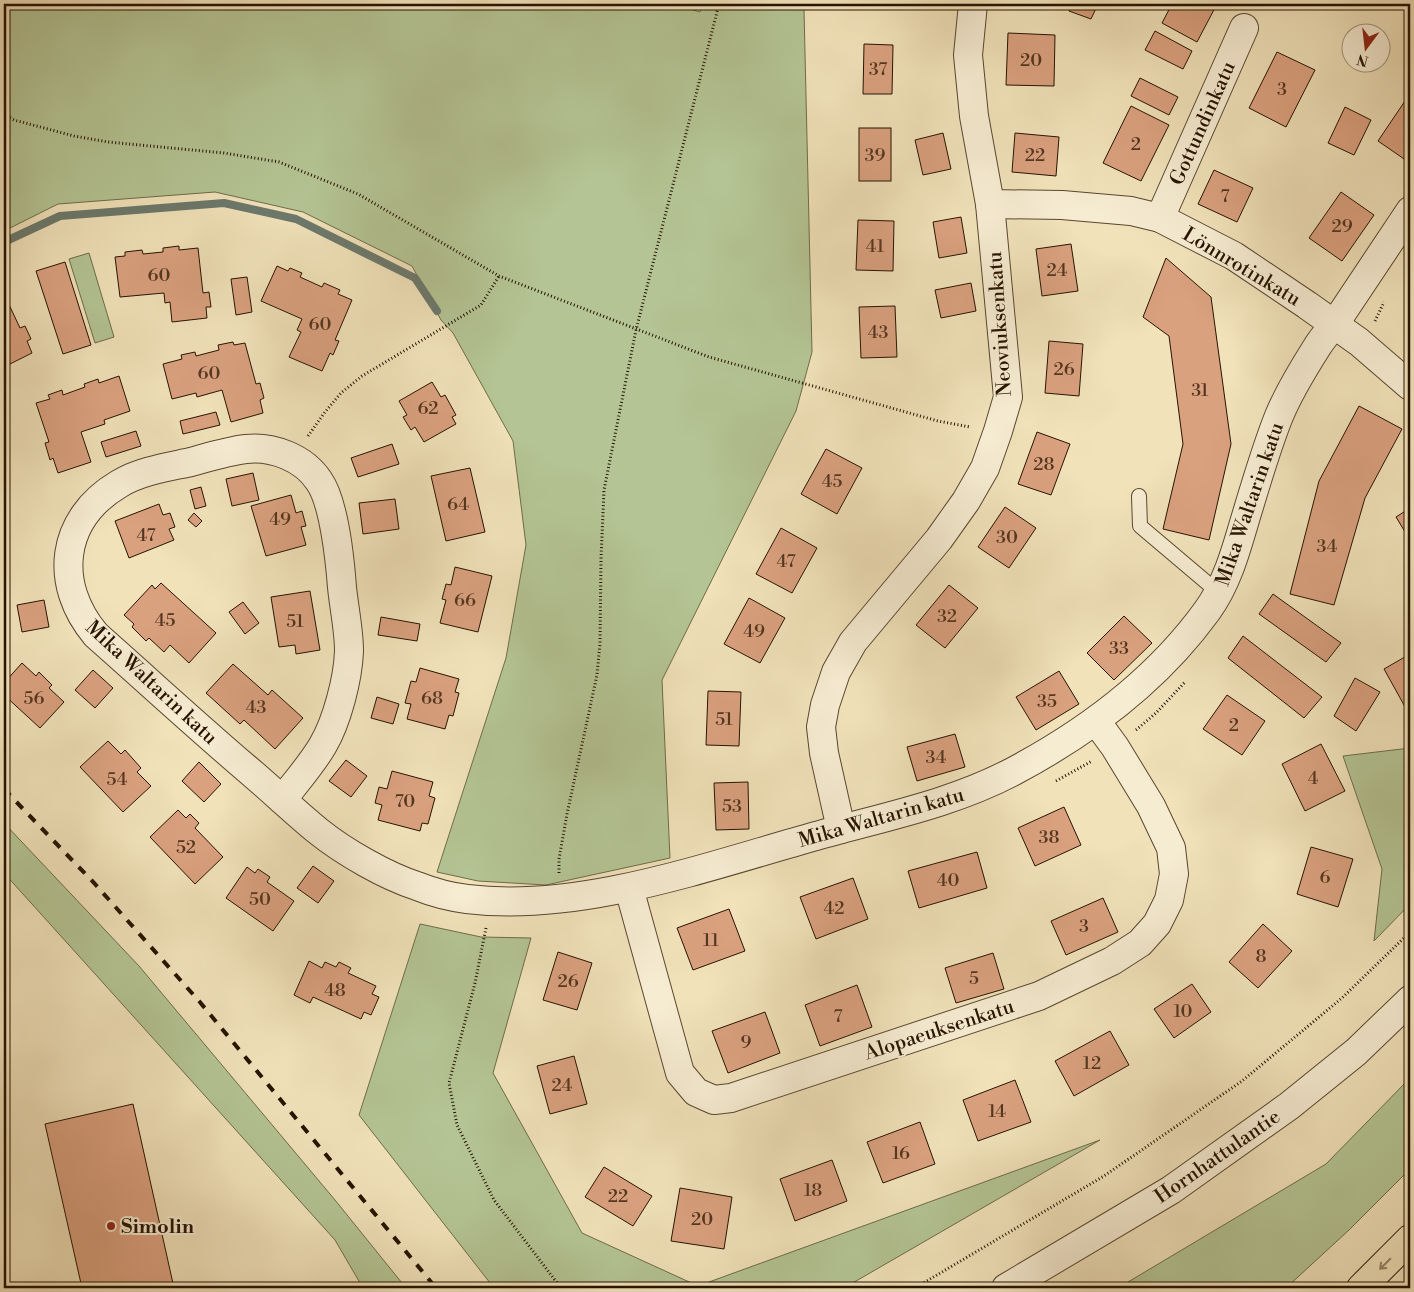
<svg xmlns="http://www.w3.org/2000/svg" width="1414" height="1292" font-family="'Libre Bodoni',serif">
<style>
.green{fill:#b4c494;stroke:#6d6c4a}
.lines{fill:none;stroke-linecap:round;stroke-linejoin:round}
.stream{stroke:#6c796c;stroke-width:8}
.building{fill:#daa17f;stroke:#261301}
.service-casing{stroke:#59472f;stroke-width:16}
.minor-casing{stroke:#59472f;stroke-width:30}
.tertiary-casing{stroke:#59472f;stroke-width:30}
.motorway-casing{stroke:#261301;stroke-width:30}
.path{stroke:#261301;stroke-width:3;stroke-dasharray:1 2.5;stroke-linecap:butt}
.service{stroke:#f6ecd2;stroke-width:14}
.minor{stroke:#f6ecd2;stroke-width:28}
.tertiary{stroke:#f6ecd2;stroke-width:28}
.motorway{stroke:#f1e2ba;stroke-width:28}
.rail{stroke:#261301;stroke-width:4;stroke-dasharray:9 9;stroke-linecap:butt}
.oneway{stroke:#968567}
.poi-dot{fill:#8f2418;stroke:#f6ecd2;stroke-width:2}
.labels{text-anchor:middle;stroke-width:4;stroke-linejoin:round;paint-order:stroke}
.number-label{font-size:18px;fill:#533620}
.street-label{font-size:20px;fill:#261301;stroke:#f6ecd2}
.poi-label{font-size:20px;font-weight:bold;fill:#261301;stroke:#f6ecd2;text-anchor:start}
</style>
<rect width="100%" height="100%" fill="#f1e2ba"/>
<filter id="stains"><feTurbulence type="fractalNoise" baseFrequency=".004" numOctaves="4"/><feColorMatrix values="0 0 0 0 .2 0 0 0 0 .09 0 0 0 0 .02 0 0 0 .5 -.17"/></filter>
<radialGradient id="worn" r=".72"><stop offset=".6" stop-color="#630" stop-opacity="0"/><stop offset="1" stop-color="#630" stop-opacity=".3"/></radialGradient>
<!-- green -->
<g class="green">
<polygon points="4,4 673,4 700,12 702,4 806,4 804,10 812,352 796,411 662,680 670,858 546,885 478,881 437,872 506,658 526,545 513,441 453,333 441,320 412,266 303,212 215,192 58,204 4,231"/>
<polygon points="89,253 114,337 95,343 69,259"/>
<polygon points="1410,748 1410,904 1374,941 1382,869 1343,756"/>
<polygon points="4,823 139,966 335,1200 406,1288 363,1288 335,1240 4,873"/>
<polygon points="420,924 481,937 531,938 493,1073 582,1233 698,1286 1100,1140 844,1288 494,1288 359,1115"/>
<polygon points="1410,1078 1410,1169 1349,1230 1286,1288 1118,1288 1326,1164"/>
</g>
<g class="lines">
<!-- stream -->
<polyline class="stream" points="4,242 60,216 224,203 296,219 415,278 437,311"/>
</g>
<!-- building -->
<g class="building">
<polygon points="1072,4 1098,4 1091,19 1069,11"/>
<polygon points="1172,4 1217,4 1197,42 1162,23"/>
<polygon points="1155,31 1192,51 1183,69 1145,50"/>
<polygon points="1008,33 1055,35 1054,86 1006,85"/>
<polygon points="864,44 893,45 892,94 863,94"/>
<polygon points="1277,52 1315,70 1286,127 1249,108"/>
<polygon points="1140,78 1178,97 1169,115 1131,96"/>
<polygon points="1409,95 1410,96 1410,163 1378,141"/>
<polygon points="1131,106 1169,125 1141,181 1103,163"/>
<polygon points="1345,107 1371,120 1354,155 1328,143"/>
<rect x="859" y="128" width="32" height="53"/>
<polygon points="943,133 951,169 923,175 915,140"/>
<polygon points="1015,133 1059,137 1056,176 1012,172"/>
<polygon points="1214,170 1253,188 1237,222 1198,204"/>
<polygon points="1341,192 1374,215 1342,261 1309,238"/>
<polygon points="961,217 967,253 939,258 933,222"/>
<polygon points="858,220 894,221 893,271 856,270"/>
<polygon points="1071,244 1078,291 1042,296 1036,249"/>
<polygon points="179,246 179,250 198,248 203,293 209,292 211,307 206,307 207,318 172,322 170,302 165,303 164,293 120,297 115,257 125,256 125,252 142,250 143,254 163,252 163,248"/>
<polygon points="1166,258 1211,297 1231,444 1209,540 1163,529 1183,444 1169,336 1143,317"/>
<polygon points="65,262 91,345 63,354 36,271"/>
<polygon points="277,266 288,271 290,268 302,273 300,277 322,287 324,283 340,290 338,294 352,300 335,340 339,341 333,355 330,353 322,371 289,357 301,332 297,330 302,319 261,301"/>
<polygon points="247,277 252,312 236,315 231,279"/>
<polygon points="971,283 976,311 941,318 935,290"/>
<polygon points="4,294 20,328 25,326 31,339 27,341 32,353 4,367"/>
<polygon points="895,306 897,357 861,358 859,307"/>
<polygon points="1049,341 1083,344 1079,396 1045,393"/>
<polygon points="233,342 234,345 245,343 256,384 260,383 264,398 260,400 263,413 231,422 222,390 197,397 196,393 172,399 163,364 182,359 181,355 195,352 196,356 219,350 218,345"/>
<polygon points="119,376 130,411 104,420 105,424 81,432 91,462 58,473 53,458 50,460 45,443 49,442 36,403 50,399 48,395 62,390 63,395 85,387 84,384 98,379 99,383"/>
<polygon points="432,382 441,397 445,395 456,415 452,417 456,424 424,442 415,427 411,430 403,417 407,415 399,401"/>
<polygon points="1359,406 1402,429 1365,498 1334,605 1290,594 1319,481"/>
<polygon points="216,412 220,425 183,434 180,421"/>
<polygon points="136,431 141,446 106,457 101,442"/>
<polygon points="1037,432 1070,444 1051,495 1018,484"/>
<polygon points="392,444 399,464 358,477 351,458"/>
<polygon points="826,449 862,468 837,514 801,494"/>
<polygon points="470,468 485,532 446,541 431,476"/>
<polygon points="253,473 259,500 232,506 226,479"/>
<polygon points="201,487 206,506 195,509 190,490"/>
<polygon points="291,495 296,513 302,511 306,526 301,527 306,545 266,556 251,506"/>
<polygon points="395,499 399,529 363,534 359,503"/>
<polygon points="159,504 163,515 170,513 175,527 169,529 174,540 129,558 115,521"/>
<polygon points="1005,507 1036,528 1009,568 978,547"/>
<polygon points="1410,508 1410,540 1396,517"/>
<polygon points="194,513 202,521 196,527 188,520"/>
<polygon points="781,528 817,548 792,593 756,574"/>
<polygon points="455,567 492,576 478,632 440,623 446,600 442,599 446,584 451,585"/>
<polygon points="161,583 216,633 189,663 170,645 164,652 149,638 146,641 132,627 134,624 124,615 152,585 155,589"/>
<polygon points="949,585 978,608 945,648 916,625"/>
<polygon points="310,591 320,650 296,654 295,645 279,647 271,597"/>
<polygon points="1273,594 1341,643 1326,662 1259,614"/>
<polygon points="749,598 785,618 760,663 724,644"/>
<polygon points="44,600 49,627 22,632 17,605"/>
<polygon points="243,602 259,623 245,634 229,612"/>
<polygon points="1124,616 1152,643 1114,680 1087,653"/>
<polygon points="381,617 420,624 417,641 378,635"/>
<polygon points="1243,636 1322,697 1304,718 1228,658"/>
<polygon points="1410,654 1410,713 1409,714 1384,669"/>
<polygon points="22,663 36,676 39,672 52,685 49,688 64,702 40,728 4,695 4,683"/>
<polygon points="233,664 268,695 272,690 303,718 275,749 244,720 240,724 206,693"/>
<polygon points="420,668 459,679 455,692 459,693 453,716 449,715 445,729 407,719 411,704 405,703 411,681 416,682"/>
<polygon points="93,670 113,688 95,708 75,690"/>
<polygon points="1059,671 1079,704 1036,730 1016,697"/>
<polygon points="1355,678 1380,692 1356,731 1334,716"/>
<polygon points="708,691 741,692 739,746 706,745"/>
<polygon points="1227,695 1265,721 1242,755 1203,729"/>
<polygon points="377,697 399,704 393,724 371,718"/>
<polygon points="955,734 965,767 917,781 907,747"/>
<polygon points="108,741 121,754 125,750 141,768 137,772 151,786 123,812 80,767"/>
<polygon points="1321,744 1345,791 1305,811 1282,764"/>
<polygon points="346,760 367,776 351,797 329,781"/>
<polygon points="199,762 221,784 204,802 182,781"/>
<polygon points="392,771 433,782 429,796 435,798 428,824 422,823 420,831 378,820 382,805 375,803 379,787 387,789"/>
<polygon points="748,782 749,829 716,830 714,783"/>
<polygon points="1064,807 1081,845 1035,866 1018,828"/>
<polygon points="178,810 186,818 190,814 199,823 195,828 223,857 195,884 150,837"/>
<polygon points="1311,847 1353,859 1338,907 1297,894"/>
<polygon points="977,852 987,888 919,908 908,871"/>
<polygon points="313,866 334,881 318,903 297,888"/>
<polygon points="247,867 255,873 258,869 270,877 267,882 294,901 273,931 226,898"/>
<polygon points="853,878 868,919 816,939 800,897"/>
<polygon points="1103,898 1118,932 1066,955 1051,921"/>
<polygon points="729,909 745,951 693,970 677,928"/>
<polygon points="1263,924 1292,951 1258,988 1229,962"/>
<polygon points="558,952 592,963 577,1010 543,1000"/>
<polygon points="993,953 1004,989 956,1003 945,968"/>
<polygon points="309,961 322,968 325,962 336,967 339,962 351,968 348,973 376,986 372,994 379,997 371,1015 364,1012 361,1019 313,997 310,1003 294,995"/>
<polygon points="1192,984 1211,1012 1174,1038 1154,1009"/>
<polygon points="857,985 872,1027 820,1046 805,1005"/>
<polygon points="765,1012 780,1053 728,1073 712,1031"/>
<polygon points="1110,1031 1129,1065 1074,1096 1055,1061"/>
<polygon points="574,1056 587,1104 550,1114 537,1066"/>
<polygon points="1015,1080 1031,1122 978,1141 963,1100"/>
<polygon points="133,1104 174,1288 82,1288 45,1124"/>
<polygon points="920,1122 935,1164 883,1183 867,1142"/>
<polygon points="832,1160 847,1201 795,1221 780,1179"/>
<polygon points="604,1167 652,1196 633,1226 585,1197"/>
<polygon points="680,1188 732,1197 724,1249 671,1241"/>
</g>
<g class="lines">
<defs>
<polyline id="service" points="1139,496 1140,526 1218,592"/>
<g id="minor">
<polyline points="990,204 1062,205 1131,211 1160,218 1234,256 1307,305 1359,342 1410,386"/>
<polyline points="1160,218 1244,28"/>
<path d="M 282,800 C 296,782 312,764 323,745 C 337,721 348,679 349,651 C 349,630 344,608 342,587 C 340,561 334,502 319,481 C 304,458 273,446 246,449 C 228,451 209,457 191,462 C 168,467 140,471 119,484 C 60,519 53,584 96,635 C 148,681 200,729 253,774 C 275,793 296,813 318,831 C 344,852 386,876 417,886 C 432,892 451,897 467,899 C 580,913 708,866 816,836 C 883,817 952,804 1014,771 C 1089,731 1157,680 1207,611 C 1226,585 1235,554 1244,523 C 1255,487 1265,451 1279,416 C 1289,392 1303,369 1317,347 C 1323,337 1331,329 1338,319 C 1362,283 1386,247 1410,211"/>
<polyline points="841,829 824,753 821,727 825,705 836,672 853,642 939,539 966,501 985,468 998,431 1008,397 990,204 974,116 968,55 973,4"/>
<polyline points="629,888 680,1073 696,1092 714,1100 731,1098 1039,996 1112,961 1140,943 1157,924 1169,900 1174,874 1171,848 1151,806 1115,747 1096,721"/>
</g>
<polyline id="tertiary" points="1006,1288 1171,1190 1289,1106 1356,1052 1410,1000"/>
<polyline id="motorway" points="1361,1288 1410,1239"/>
</defs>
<!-- service casing -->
<use href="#service" class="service-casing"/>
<!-- minor casing -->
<use href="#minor" class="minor-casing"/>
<!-- tertiary casing -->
<use href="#tertiary" class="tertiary-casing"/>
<!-- motorway casing -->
<use href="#motorway" class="motorway-casing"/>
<!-- path -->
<g class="path">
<polyline points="4,114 14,120 74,136 108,142 224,153 279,162 358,194 499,276 709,357 938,421 970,427"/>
<polyline points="1375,321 1384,302"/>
<polyline points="308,436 325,412 341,393 362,376 481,305 499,276"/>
<polyline points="1136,730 1156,713 1185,682"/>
<polyline points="1056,781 1092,761"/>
<polyline points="559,873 559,859 567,814 597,675 600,643 601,559 604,490 636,330 719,4"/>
<polyline points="486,928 475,983 449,1083 457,1125 494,1200 561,1288"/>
<polyline points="915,1288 1104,1176 1242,1081 1342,998 1410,932"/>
</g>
<!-- service -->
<use href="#service" class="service"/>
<!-- minor -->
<use href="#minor" class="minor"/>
<!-- tertiary -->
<use href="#tertiary" class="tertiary"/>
<!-- motorway -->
<use href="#motorway" class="motorway"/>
<!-- rail -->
<polyline class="rail" points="4,789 95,884 199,1001 436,1288"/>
</g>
<!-- one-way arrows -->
<defs><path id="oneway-shaft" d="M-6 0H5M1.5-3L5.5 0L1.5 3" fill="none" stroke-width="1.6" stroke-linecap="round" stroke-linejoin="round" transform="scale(1.25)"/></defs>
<use class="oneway" href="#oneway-shaft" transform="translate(1385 1264) rotate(135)"/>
<!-- markers -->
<circle class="poi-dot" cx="111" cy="1226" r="5"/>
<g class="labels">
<!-- number labels -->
<g class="number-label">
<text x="1031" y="66">20</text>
<text x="878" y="75">37</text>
<text x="1282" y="95">3</text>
<text x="1136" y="150">2</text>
<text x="875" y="161">39</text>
<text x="1035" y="161">22</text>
<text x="1225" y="202">7</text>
<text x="1342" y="232">29</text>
<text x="875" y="252">41</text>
<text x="1057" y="276">24</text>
<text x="159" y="281">60</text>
<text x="320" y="330">60</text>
<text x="878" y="338">43</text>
<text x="1064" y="375">26</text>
<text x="209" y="379">60</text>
<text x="1200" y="396">31</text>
<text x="428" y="414">62</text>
<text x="1044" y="470">28</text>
<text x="832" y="487">45</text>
<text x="458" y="510">64</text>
<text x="280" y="525">49</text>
<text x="146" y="541">47</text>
<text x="1007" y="543">30</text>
<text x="1327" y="552">34</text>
<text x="786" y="567">47</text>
<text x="465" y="606">66</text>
<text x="947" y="622">32</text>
<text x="165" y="626">45</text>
<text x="295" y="627">51</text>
<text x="754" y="637">49</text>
<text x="1119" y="654">33</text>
<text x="34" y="704">56</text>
<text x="432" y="704">68</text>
<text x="1047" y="707">35</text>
<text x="256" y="713">43</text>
<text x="724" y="725">51</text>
<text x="1234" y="731">2</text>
<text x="936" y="763">34</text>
<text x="1313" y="784">4</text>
<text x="117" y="785">54</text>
<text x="405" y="807">70</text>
<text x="732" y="812">53</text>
<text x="1049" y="843">38</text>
<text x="186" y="853">52</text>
<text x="1325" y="883">6</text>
<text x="948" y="886">40</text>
<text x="260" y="905">50</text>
<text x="834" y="914">42</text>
<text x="1084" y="932">3</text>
<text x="711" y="946">11</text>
<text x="1261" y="962">8</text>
<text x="974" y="984">5</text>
<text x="568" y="987">26</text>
<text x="335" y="996">48</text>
<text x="1183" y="1017">10</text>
<text x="838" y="1022">7</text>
<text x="746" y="1048">9</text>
<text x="1092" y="1069">12</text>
<text x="562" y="1091">24</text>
<text x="997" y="1117">14</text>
<text x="901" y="1159">16</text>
<text x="813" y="1196">18</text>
<text x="618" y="1202">22</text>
<text x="702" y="1225">20</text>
</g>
<!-- street labels -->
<g class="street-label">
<text transform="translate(1202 123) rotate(-66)" y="7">Gottundinkatu</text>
<text transform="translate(1242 266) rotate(31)" y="7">Lönnrotinkatu</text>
<text transform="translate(999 324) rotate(-94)" y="7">Neoviuksenkatu</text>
<text transform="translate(1249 504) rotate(-71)" y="7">Mika Waltarin katu</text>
<text transform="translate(152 682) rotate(43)" y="7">Mika Waltarin katu</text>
<text transform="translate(881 817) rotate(-16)" y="7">Mika Waltarin katu</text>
<text transform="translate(939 1029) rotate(-18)" y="7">Alopaeuksenkatu</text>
<text transform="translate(1217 1156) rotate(-35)" y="7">Hornhattulantie</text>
</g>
<!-- poi labels -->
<g class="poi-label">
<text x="121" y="1233">Simolin</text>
</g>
</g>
<!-- margin -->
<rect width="1414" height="1292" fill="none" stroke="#f1e2ba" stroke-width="20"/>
<rect x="5" y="5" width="1404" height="1282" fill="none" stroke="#261301" stroke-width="2.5"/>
<rect x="10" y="10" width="1394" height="1272" fill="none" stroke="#261301"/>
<!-- north arrow -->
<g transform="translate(1366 48) rotate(195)"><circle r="24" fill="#f6ecd2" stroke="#a3957e"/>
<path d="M0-4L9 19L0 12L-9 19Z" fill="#8f2418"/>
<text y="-8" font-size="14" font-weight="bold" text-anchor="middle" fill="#261301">N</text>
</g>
<rect width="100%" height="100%" filter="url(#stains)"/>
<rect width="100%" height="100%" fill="url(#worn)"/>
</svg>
